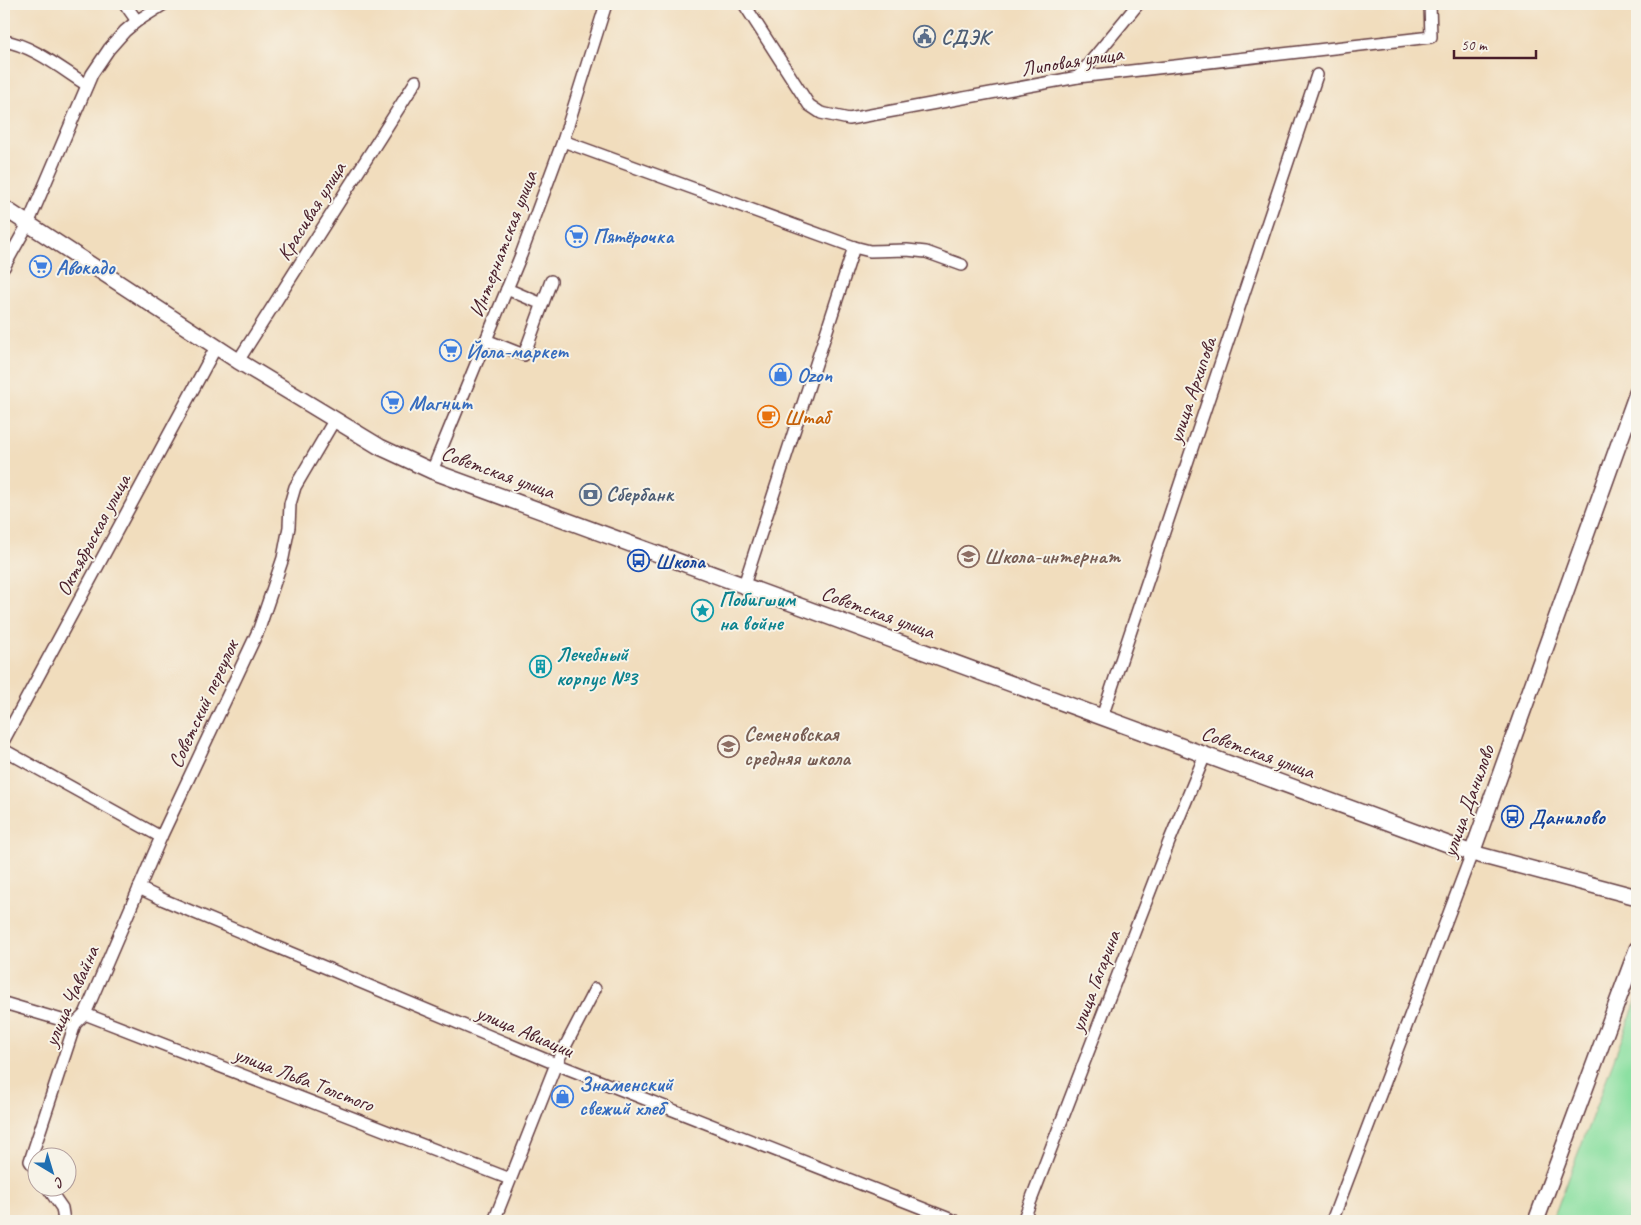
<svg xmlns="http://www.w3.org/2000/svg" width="1641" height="1225" font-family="Caveat,sans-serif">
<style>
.green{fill:#8ce0a2;stroke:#6b8066}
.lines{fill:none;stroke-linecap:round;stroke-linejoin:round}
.minor-casing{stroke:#633c41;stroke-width:14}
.major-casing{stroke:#633c41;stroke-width:18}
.minor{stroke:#fff;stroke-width:11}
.major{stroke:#fff;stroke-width:15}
.labels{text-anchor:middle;stroke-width:4;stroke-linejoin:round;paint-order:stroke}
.service-label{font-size:21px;font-weight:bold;fill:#4e5e75;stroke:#f7f3e8;text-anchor:start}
.street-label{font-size:21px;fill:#4a1f2b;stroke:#f7f3e8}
.shop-label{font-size:21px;font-weight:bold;fill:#366cbe;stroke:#f7f3e8;text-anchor:start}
.food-label{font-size:21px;font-weight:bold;fill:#c56008;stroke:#f7f3e8;text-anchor:start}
.education-label{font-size:21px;font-weight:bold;fill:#785e54;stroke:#f7f3e8;text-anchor:start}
.transit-label{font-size:21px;font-weight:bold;fill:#164399;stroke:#f7f3e8;text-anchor:start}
.culture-label{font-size:21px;font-weight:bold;fill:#0d838f;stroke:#f7f3e8;text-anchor:start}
</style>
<rect width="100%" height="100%" fill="#f7f3e8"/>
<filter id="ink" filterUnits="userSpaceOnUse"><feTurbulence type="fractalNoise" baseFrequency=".02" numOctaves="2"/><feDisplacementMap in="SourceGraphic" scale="10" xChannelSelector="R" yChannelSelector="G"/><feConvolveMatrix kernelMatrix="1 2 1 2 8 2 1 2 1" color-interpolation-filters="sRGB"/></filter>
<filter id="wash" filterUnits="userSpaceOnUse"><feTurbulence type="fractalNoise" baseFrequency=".0096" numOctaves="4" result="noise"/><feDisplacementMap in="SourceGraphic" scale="20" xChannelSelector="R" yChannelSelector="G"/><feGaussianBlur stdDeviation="1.12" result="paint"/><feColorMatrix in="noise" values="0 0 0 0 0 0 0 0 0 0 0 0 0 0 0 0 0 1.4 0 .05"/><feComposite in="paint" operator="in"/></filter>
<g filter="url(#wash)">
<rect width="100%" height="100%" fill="#f1ddbd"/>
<!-- green -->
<polygon class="green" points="1637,999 1637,1221 1552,1221"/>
</g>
<g filter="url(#ink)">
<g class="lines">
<defs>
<g id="minor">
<polyline points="125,4 137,21"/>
<polyline points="744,4 809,105 821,113 849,119 1078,77 1431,37 1430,4"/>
<path d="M 4,41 C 32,45 63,70 87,85"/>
<polyline points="1078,77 1138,4"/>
<polyline points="563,141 854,247 870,251 907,250 926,252 962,265"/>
<polyline points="4,267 28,224 92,74 109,49 125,31 137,21 164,4"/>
<polyline points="507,289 542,304"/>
<polyline points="486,340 524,355 551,281"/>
<polyline points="238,361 416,81"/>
<polyline points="432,471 521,255 563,141 606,4"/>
<polyline points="744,585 854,247"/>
<polyline points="1102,717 1317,75"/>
<polyline points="4,740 216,347"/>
<polyline points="4,750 161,837"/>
<polyline points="139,888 164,900 556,1064 955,1221"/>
<polyline points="4,1003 75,1024"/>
<polyline points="85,1014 510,1179"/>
<polyline points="38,1173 30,1161 75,1024 85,1014 161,837 259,629 283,558 289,527 290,504 295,487 335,419"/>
<polyline points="48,1188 62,1208 64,1221"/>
<polyline points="494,1221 556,1064 595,989"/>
<polyline points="1023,1221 1169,842 1205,755"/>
<polyline points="1332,1221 1472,853"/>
</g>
<g id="major">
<polyline points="4,208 238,361 380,447 432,471 1472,853 1637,897"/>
<polyline points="1472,853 1637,393"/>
<polyline points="1536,1221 1637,949"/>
</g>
</defs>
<!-- minor casing -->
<use href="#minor" class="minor-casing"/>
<!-- major casing -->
<use href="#major" class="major-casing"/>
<!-- minor -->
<use href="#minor" class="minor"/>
<!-- major -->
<use href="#major" class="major"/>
</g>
</g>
<!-- icons -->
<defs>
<symbol id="civic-ring" viewBox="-11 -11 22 22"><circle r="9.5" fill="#f7f3e8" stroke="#5c6f8a" stroke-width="1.5"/><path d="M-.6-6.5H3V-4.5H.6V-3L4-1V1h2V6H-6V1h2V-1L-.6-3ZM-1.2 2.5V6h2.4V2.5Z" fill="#5c6f8a"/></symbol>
<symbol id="supermarket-ring" viewBox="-11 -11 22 22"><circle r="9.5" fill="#f7f3e8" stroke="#3f7fe0" stroke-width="1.5"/><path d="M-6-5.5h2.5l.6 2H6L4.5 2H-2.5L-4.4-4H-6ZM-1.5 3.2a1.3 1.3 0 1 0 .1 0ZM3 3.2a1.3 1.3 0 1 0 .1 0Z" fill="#3f7fe0"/></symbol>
<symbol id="shop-ring" viewBox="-11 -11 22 22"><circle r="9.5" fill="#f7f3e8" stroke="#3f7fe0" stroke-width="1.5"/><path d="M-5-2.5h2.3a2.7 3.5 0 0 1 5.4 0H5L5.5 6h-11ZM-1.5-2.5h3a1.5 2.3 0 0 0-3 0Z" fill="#3f7fe0"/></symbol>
<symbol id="cafe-ring" viewBox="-11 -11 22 22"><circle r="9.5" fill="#f7f3e8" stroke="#e8710a" stroke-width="1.5"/><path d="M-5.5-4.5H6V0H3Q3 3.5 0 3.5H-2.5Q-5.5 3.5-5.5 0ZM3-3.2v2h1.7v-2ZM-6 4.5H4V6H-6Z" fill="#e8710a"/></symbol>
<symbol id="bank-ring" viewBox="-11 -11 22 22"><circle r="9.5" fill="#f7f3e8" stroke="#5c6f8a" stroke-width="1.5"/><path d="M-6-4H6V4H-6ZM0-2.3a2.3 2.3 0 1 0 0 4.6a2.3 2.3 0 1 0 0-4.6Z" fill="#5c6f8a"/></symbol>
<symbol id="school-ring" viewBox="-11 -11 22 22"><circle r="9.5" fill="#f7f3e8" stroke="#8d6e63" stroke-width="1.5"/><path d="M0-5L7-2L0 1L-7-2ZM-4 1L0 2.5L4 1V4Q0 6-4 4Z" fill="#8d6e63"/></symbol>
<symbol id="bus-ring" viewBox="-11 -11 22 22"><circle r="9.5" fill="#f7f3e8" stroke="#1a4fb4" stroke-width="1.5"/><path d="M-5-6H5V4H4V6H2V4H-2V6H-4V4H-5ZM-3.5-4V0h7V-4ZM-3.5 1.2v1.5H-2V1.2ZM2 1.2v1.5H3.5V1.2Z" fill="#1a4fb4"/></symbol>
<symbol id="sight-ring" viewBox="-11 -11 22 22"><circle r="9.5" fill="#f7f3e8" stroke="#0f9aa8" stroke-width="1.5"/><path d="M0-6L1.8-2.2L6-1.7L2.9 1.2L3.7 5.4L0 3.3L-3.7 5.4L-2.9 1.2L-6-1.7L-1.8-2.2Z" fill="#0f9aa8"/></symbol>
<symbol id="building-ring" viewBox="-11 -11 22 22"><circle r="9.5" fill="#f7f3e8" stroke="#0f9aa8" stroke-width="1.5"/><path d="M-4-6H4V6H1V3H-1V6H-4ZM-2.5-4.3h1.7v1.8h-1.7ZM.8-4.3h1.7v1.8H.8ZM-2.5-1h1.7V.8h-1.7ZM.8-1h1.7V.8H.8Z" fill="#0f9aa8"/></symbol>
</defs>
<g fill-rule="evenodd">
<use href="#civic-ring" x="912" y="24" width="25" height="25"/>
<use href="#supermarket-ring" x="564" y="224" width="25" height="25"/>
<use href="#supermarket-ring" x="28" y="254" width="25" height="25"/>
<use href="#supermarket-ring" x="438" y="338" width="25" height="25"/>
<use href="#shop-ring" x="768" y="362" width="25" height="25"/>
<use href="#supermarket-ring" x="380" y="390" width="25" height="25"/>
<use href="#cafe-ring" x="756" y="404" width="25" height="25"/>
<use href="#bank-ring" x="578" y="482" width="25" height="25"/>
<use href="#school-ring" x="956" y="544" width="25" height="25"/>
<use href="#bus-ring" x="626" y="548" width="25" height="25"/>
<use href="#sight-ring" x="690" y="598" width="25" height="25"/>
<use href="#building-ring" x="528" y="654" width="25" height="25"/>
<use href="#school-ring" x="716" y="734" width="25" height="25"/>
<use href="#bus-ring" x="1500" y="804" width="25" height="25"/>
<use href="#shop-ring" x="550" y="1084" width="25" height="25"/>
</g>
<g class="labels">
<!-- service labels -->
<g class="service-label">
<text x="941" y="44">СДЭК</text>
<text x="606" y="501">Сбербанк</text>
</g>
<!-- street labels -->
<g class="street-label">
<text transform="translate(1072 61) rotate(-9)" y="7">Липовая улица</text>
<text transform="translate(311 211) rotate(-58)" y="7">Красивая улица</text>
<text transform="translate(503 244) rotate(-69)" y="7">Интернатская улица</text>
<text transform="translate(1192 390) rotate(-71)" y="7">улица Архипова</text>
<text transform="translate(498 472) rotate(20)" y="7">Советская улица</text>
<text transform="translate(93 535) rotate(-62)" y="7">Октябрьская улица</text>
<text transform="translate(878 612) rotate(20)" y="7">Советская улица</text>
<text transform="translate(203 704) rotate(-65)" y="7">Советский переулок</text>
<text transform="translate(1258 752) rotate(20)" y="7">Советская улица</text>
<text transform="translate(1468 801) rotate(-70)" y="7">улица Данилово</text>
<text transform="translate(1095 981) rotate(-69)" y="7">улица Гагарина</text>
<text transform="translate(71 996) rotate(-66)" y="7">улица Чавайна</text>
<text transform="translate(525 1031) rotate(23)" y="7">улица Авиации</text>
<text transform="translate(304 1079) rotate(21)" y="7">улица Льва Толстого</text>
</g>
<!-- shop labels -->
<g class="shop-label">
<text x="593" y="243">Пятёрочка</text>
<text x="56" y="274">Авокадо</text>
<text x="466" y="358">Йола-маркет</text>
<text x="797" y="382">Ozon</text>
<text x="409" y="410">Магнит</text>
<text x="579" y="1091">Знаменский<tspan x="579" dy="24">свежий хлеб</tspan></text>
</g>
<!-- food labels -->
<g class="food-label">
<text x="784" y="424">Штаб</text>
</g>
<!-- education labels -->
<g class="education-label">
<text x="984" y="563">Школа-интернат</text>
<text x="744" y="741">Семеновская<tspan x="744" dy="24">средняя школа</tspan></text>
</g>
<!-- transit labels -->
<g class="transit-label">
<text x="655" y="568">Школа</text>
<text x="1529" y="824">Данилово</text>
</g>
<!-- culture labels -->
<g class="culture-label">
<text x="719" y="606">Побигшим<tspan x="719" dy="24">на войне</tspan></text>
<text x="556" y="661">Лечебный<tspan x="556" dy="24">корпус №3</tspan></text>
</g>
</g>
<!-- margin -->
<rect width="1641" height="1225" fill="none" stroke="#f7f3e8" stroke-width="20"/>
<!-- north arrow -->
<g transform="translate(52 1172) rotate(142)"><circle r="24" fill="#f7f3e8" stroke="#b29e9c"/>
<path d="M0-4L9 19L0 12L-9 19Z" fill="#1f6fb2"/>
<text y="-8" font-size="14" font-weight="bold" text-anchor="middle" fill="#4a1f2b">С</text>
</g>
<!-- scale -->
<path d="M1454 50v8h82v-8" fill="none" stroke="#4a1f2b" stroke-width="2.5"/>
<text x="1461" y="50" font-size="15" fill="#4a1f2b" stroke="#f7f3e8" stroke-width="4" paint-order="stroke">50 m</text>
</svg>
